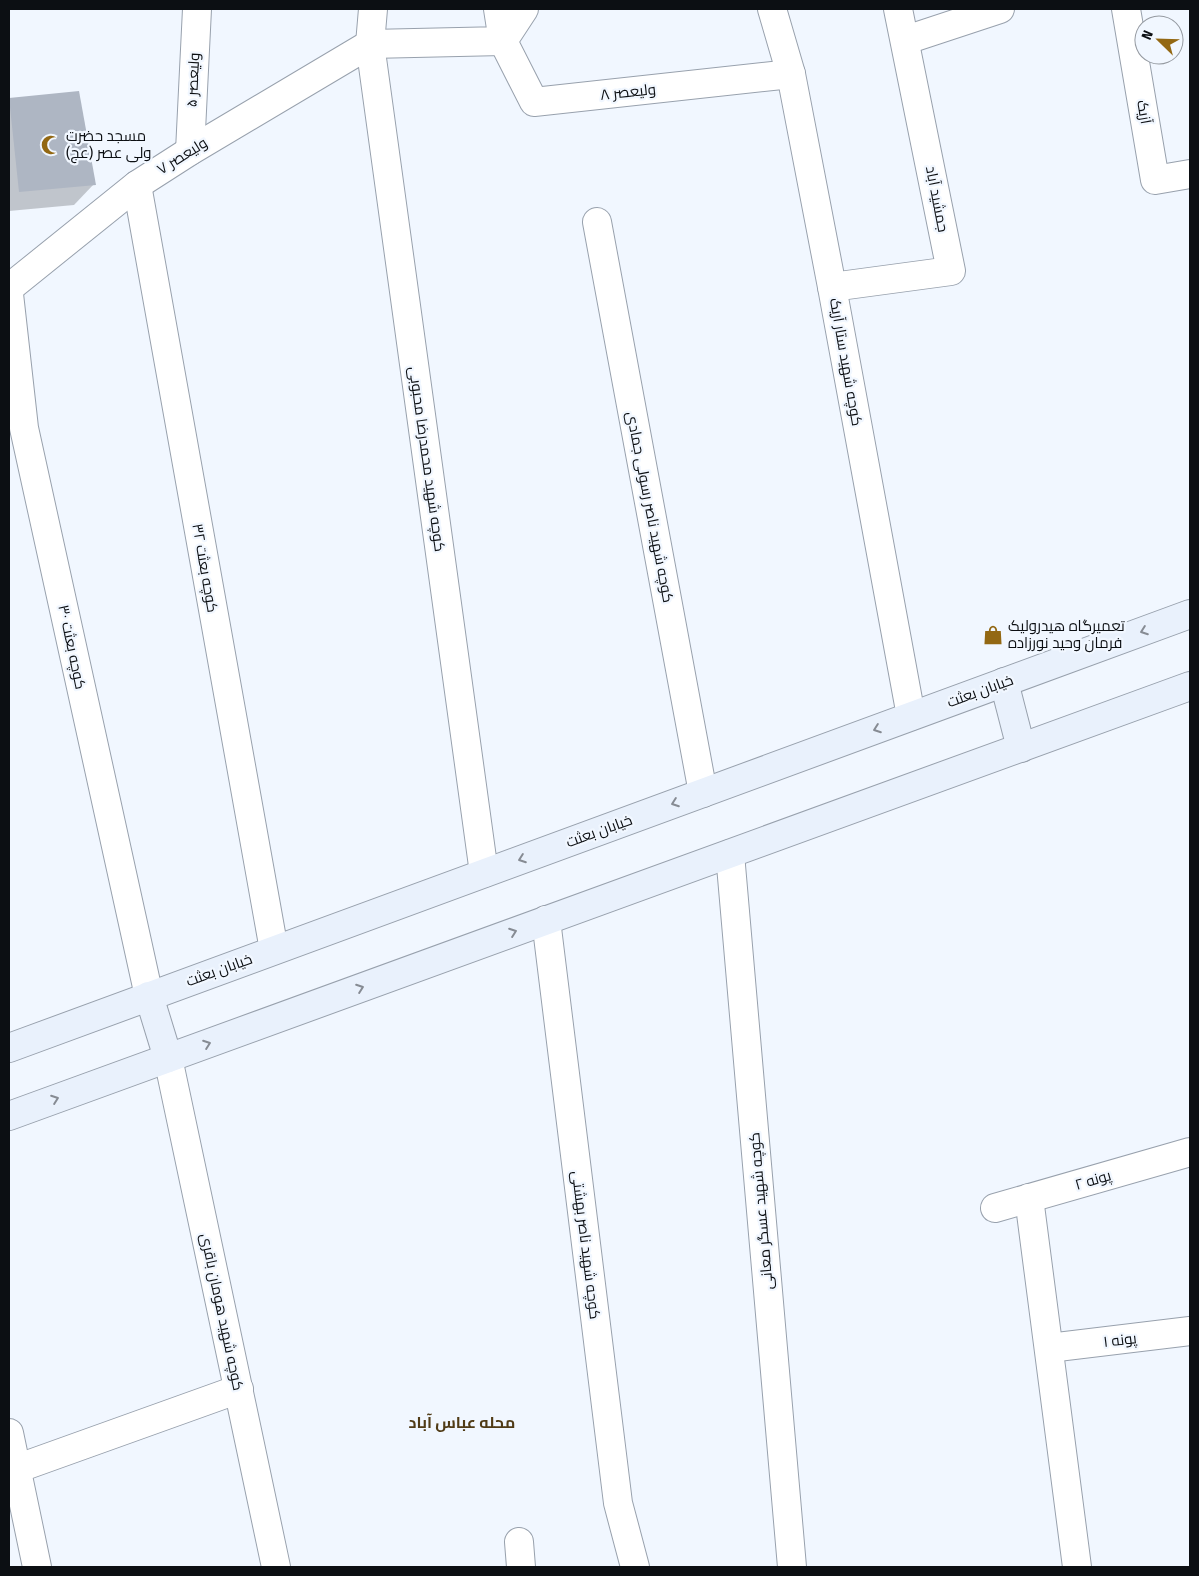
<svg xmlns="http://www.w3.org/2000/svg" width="1199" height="1576" font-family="'Fira Sans Condensed',Cairo,sans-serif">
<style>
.shadow{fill:#0003}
.building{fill:#aeb6c3}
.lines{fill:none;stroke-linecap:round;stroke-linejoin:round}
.street-casing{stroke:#98a1ad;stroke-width:30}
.secondary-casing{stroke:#98a1ad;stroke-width:30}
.street{stroke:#fff;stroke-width:28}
.secondary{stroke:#e9f1fc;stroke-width:28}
.oneway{stroke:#868b93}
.labels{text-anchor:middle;stroke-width:4.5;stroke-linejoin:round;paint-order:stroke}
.street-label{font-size:15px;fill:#0c0f13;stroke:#f1f7ff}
.poi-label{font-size:15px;fill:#0c0f13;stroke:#f1f7ff;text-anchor:start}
.neighbourhood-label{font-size:16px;font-weight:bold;fill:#503b16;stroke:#f1f7ff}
</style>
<rect width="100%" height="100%" fill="#f1f7ff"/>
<!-- shadow -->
<polygon class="shadow" points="78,92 94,184 74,205 9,211 9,99"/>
<!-- building -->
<polygon class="building" points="79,91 96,185 19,192 9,98"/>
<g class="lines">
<defs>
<g id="street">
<polyline points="373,9 370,44 484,873"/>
<polyline points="524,9 503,41 534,102 791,74"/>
<polyline points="772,9 791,74 832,287 911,716"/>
<polyline points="1126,9 1155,180 1190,174"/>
<polyline points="906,40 1000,9"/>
<polyline points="190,151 197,9"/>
<polyline points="137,185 274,950"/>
<polyline points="597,222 703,793"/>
<polyline points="832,287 951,271 898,9"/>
<polyline points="9,288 137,185 190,151 370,44 503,41 498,9"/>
<polyline points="9,294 24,428 149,996"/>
<polyline points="730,854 792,1567"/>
<polyline points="546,920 618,1503 635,1567"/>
<polyline points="168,1058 276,1567"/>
<polyline points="1029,1198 1077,1567"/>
<polyline points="995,1208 1190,1152"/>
<polyline points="1049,1348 1190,1331"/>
<polyline points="9,1433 37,1567"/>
<polyline points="16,1469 239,1389"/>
<polyline points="519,1542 521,1567"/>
</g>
<g id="secondary">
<polyline points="1004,682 1021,748"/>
<polyline points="149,996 168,1058"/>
<polyline points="9,1048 1190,614"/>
<polyline points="9,1116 1190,686"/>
</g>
</defs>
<!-- street casing -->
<use href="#street" class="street-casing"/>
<!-- secondary casing -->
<use href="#secondary" class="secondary-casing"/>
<!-- street -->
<use href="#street" class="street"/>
<!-- secondary -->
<use href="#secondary" class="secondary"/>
</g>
<!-- one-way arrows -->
<defs><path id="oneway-chevron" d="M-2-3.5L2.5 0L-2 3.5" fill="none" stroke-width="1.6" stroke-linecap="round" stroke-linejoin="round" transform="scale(1.25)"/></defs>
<g class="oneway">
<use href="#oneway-chevron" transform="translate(1144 631) rotate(160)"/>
<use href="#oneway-chevron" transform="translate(877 729) rotate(160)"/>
<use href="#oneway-chevron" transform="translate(675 803) rotate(160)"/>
<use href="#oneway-chevron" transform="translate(522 859) rotate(160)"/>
<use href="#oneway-chevron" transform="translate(513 932) rotate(-20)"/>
<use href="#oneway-chevron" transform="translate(360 988) rotate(-20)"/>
<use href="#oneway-chevron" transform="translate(207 1044) rotate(-20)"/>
<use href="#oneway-chevron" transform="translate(55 1099) rotate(-20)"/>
</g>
<!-- icons -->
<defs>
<symbol id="mosque-bare" viewBox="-9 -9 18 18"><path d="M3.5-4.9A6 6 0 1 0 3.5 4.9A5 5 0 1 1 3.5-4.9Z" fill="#936813" stroke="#f1f7ff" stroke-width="2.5" paint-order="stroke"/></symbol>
<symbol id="shop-bare" viewBox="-9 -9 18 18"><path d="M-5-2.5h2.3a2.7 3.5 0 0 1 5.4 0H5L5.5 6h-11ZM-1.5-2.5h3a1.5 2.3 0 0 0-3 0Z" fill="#936813" stroke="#f1f7ff" stroke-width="2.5" paint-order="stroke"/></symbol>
</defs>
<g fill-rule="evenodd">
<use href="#mosque-bare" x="37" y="131" width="28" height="28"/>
<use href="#shop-bare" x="979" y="621" width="28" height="28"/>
</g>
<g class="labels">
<!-- street labels -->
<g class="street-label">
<text transform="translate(193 80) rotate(-87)" y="5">ولیعصر ۵</text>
<text transform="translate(628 92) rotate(-6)" y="5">ولیعصر ۸</text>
<text transform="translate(1144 112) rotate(80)" y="5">آزیک</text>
<text transform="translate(182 156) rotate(-32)" y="5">ولیعصر ۷</text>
<text transform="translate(937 199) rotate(79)" y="5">جمشید آباد</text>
<text transform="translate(846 362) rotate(80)" y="5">کوچه شهید ستار آریک</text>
<text transform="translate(427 459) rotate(82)" y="5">کوچه شهید محمدرضا محبوبی</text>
<text transform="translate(650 507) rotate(79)" y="5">کوچه شهید ناصر رسولی جمادی</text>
<text transform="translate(205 568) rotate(80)" y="5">کوچه بعثت ۳۲</text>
<text transform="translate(72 647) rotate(78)" y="5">کوچه بعثت ۳۰</text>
<text transform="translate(980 691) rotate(-20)" y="5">خیابان بعثت</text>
<text transform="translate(599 831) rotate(-20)" y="5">خیابان بعثت</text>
<text transform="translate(219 970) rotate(-20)" y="5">خیابان بعثت</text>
<text transform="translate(1093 1180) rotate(-16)" y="5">پونه ۲</text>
<text transform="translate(761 1211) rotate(-95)" y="5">کوچه شهید عسگر معانی</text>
<text transform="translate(586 1245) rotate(83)" y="5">کوچه شهید ناصر بهشتی</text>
<text transform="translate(222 1312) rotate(78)" y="5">کوچه شهید هومان باقری</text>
<text transform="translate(1120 1340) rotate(-7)" y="5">پونه ۱</text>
</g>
<!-- poi labels -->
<g class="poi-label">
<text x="66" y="141">مسجد حضرت<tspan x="66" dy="17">ولی عصر (عج)</tspan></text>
<text x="1008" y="631">تعمیرگاه هیدرولیک<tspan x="1008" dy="17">فرمان وحید نورزاده</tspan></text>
</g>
<!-- neighbourhood labels -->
<g class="neighbourhood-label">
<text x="462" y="1428">محله عباس آباد</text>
</g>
</g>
<!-- border -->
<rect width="1199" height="1576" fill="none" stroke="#0c0f13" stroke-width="20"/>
<!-- north arrow -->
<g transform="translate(1159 40) rotate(293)"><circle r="24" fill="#f1f7ff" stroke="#959aa1"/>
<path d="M0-4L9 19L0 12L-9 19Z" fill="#936813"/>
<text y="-8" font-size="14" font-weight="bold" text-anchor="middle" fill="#0c0f13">N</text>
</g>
</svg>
